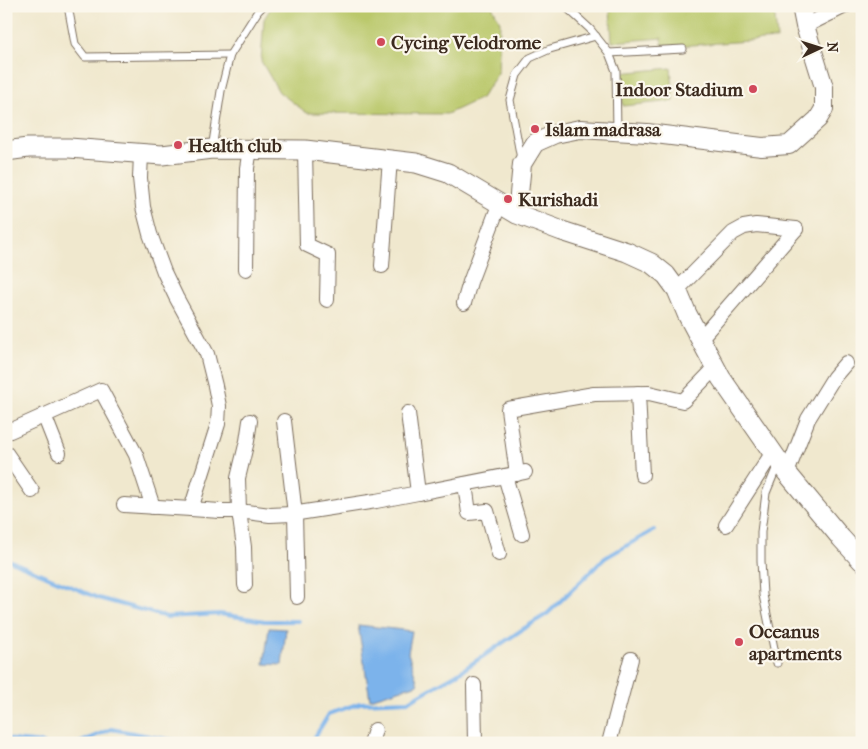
<svg xmlns="http://www.w3.org/2000/svg" width="868" height="749" font-family="'IM FELL French Canon',serif">
<style>
.green{fill:#bac86a;stroke:#7a7944}
.water{fill:#7cb3eb;stroke:#5c6e84}
.lines{fill:none;stroke-linecap:round;stroke-linejoin:round}
.stream{stroke:#7cb3eb;stroke-width:4}
.service-casing{stroke:#7a6c5c;stroke-width:9}
.minor-casing{stroke:#7a6c5c;stroke-width:16}
.tertiary-casing{stroke:#7a6c5c;stroke-width:20}
.secondary-casing{stroke:#7a6c5c;stroke-width:21}
.service{stroke:#fff;stroke-width:7}
.minor{stroke:#fff;stroke-width:14}
.tertiary{stroke:#fff;stroke-width:18}
.secondary{stroke:#fff;stroke-width:19}
.poi-dot{fill:#d1495b;stroke:#fbf7ec;stroke-width:2}
.labels{text-anchor:middle;stroke-width:4.5;stroke-linejoin:round;paint-order:stroke}
.poi-label{font-size:19px;font-weight:bold;fill:#3b2a1e;stroke:#fbf7ec;text-anchor:start}
</style>
<rect width="100%" height="100%" fill="#fbf7ec"/>
<filter id="ink" filterUnits="userSpaceOnUse"><feTurbulence type="fractalNoise" baseFrequency=".02" numOctaves="2"/><feDisplacementMap in="SourceGraphic" scale="10" xChannelSelector="R" yChannelSelector="G"/><feConvolveMatrix kernelMatrix="1 2 1 2 8 2 1 2 1" color-interpolation-filters="sRGB"/></filter>
<filter id="wash" filterUnits="userSpaceOnUse"><feTurbulence type="fractalNoise" baseFrequency=".0096" numOctaves="4" result="noise"/><feDisplacementMap in="SourceGraphic" scale="20" xChannelSelector="R" yChannelSelector="G"/><feGaussianBlur stdDeviation="1.12" result="paint"/><feColorMatrix in="noise" values="0 0 0 0 0 0 0 0 0 0 0 0 0 0 0 0 0 1.4 0 .05"/><feComposite in="paint" operator="in"/></filter>
<g filter="url(#wash)">
<rect width="100%" height="100%" fill="#f0e8ce"/>
<!-- green -->
<g class="green">
<polygon points="272,6 492,6 500,22 498,73 481,98 447,114 307,113 279,92 261,61 264,19"/>
<polygon points="646,6 774,6 777,39 663,47 662,38 612,42 610,9"/>
<polygon points="671,68 674,101 623,106 620,73"/>
</g>
<!-- water -->
<g class="water">
<polygon points="358,625 412,631 408,653 418,684 370,699"/>
<polygon points="269,628 286,629 282,665 264,664"/>
</g>
<g class="lines">
<!-- stream -->
<g class="stream">
<polyline points="6,559 98,598 167,617 220,614 265,621 298,621"/>
<polyline points="6,738 12,740 43,743"/>
<polyline points="79,743 111,729 189,743"/>
<polyline points="311,743 329,714 360,703 409,701 457,674 523,629 547,614 605,558 654,530"/>
</g>
</g>
</g>
<g filter="url(#ink)">
<g class="lines">
<defs>
<g id="service">
<polyline points="68,6 75,44 85,57 230,55"/>
<polyline points="565,6 590,29 609,53 616,71 617,131"/>
<polyline points="609,53 683,49"/>
<polyline points="212,149 221,91 230,55 258,11 263,6"/>
<polyline points="521,159 510,100 517,75 530,58 550,49 596,36"/>
<polyline points="777,663 763,595 761,561 761,532 766,493 778,464"/>
</g>
<g id="minor">
<polyline points="805,26 845,6"/>
<polyline points="305,150 307,245 328,255 327,300"/>
<polyline points="141,154 140,178 143,207 150,234 164,272 176,297 207,354 215,386 219,406 218,424 191,509 220,511 239,511 270,515 292,514 376,501 418,493 408,413"/>
<polyline points="382,266 390,159"/>
<polyline points="246,269 247,168 250,149"/>
<polyline points="677,290 733,233 744,227 756,225 796,229"/>
<polyline points="464,303 470,282 499,205"/>
<polyline points="700,339 796,229"/>
<polyline points="638,393 642,475"/>
<polyline points="44,415 59,453"/>
<polyline points="284,421 295,514 297,597"/>
<polyline points="6,426 10,431 101,390 136,455 153,507"/>
<polyline points="6,453 32,491"/>
<polyline points="787,473 808,419 834,377 846,363"/>
<polyline points="517,474 508,409 594,394 649,393 683,401 715,368"/>
<polyline points="505,476 522,534"/>
<polyline points="465,484 469,513 487,511 499,554"/>
<polyline points="418,493 525,472"/>
<polyline points="124,505 191,509"/>
<polyline points="726,525 773,452"/>
<polyline points="245,585 244,547 239,511 238,478 247,441 250,421"/>
<polyline points="474,685 475,743"/>
<polyline points="371,743 375,730"/>
<polyline points="609,743 631,659"/>
</g>
<polyline id="tertiary" points="517,214 522,164 535,143 555,134 580,129 647,133 762,147 789,145 818,119 824,109 824,87 805,26 801,6"/>
<polyline id="secondary" points="6,151 28,148 69,148 162,155 212,149 305,150 416,163 448,173 517,214 562,231 627,252 651,263 666,275 677,290 687,314 721,378 787,473 841,538 862,561"/>
</defs>
<!-- service casing -->
<use href="#service" class="service-casing"/>
<!-- minor casing -->
<use href="#minor" class="minor-casing"/>
<!-- tertiary casing -->
<use href="#tertiary" class="tertiary-casing"/>
<!-- secondary casing -->
<use href="#secondary" class="secondary-casing"/>
<!-- service -->
<use href="#service" class="service"/>
<!-- minor -->
<use href="#minor" class="minor"/>
<!-- tertiary -->
<use href="#tertiary" class="tertiary"/>
<!-- secondary -->
<use href="#secondary" class="secondary"/>
</g>
</g>
<!-- markers -->
<g class="poi-dot">
<circle cx="381" cy="42" r="5"/>
<circle cx="753" cy="89" r="5"/>
<circle cx="535" cy="129" r="5"/>
<circle cx="178" cy="145" r="5"/>
<circle cx="508" cy="199" r="5"/>
<circle cx="739" cy="642" r="5"/>
</g>
<g class="labels">
<!-- poi labels -->
<g class="poi-label">
<text x="391" y="49">Cycing Velodrome</text>
<text x="743" y="96" text-anchor="end">Indoor Stadium</text>
<text x="545" y="136">Islam madrasa</text>
<text x="188" y="152">Health club</text>
<text x="518" y="206">Kurishadi</text>
<text x="749" y="638">Oceanus<tspan x="749" dy="22">apartments</tspan></text>
</g>
</g>
<!-- margin -->
<rect width="868" height="749" fill="none" stroke="#fbf7ec" stroke-width="25"/>
<!-- north arrow -->
<g transform="translate(820 48) rotate(86)" stroke="#fbf7ec" stroke-width="4" paint-order="stroke">
<path d="M0-4L9 19L0 12L-9 19Z" fill="#3b2a1e"/>
<text y="-8" font-size="14" font-weight="bold" text-anchor="middle" fill="#3b2a1e">N</text>
</g>
</svg>
